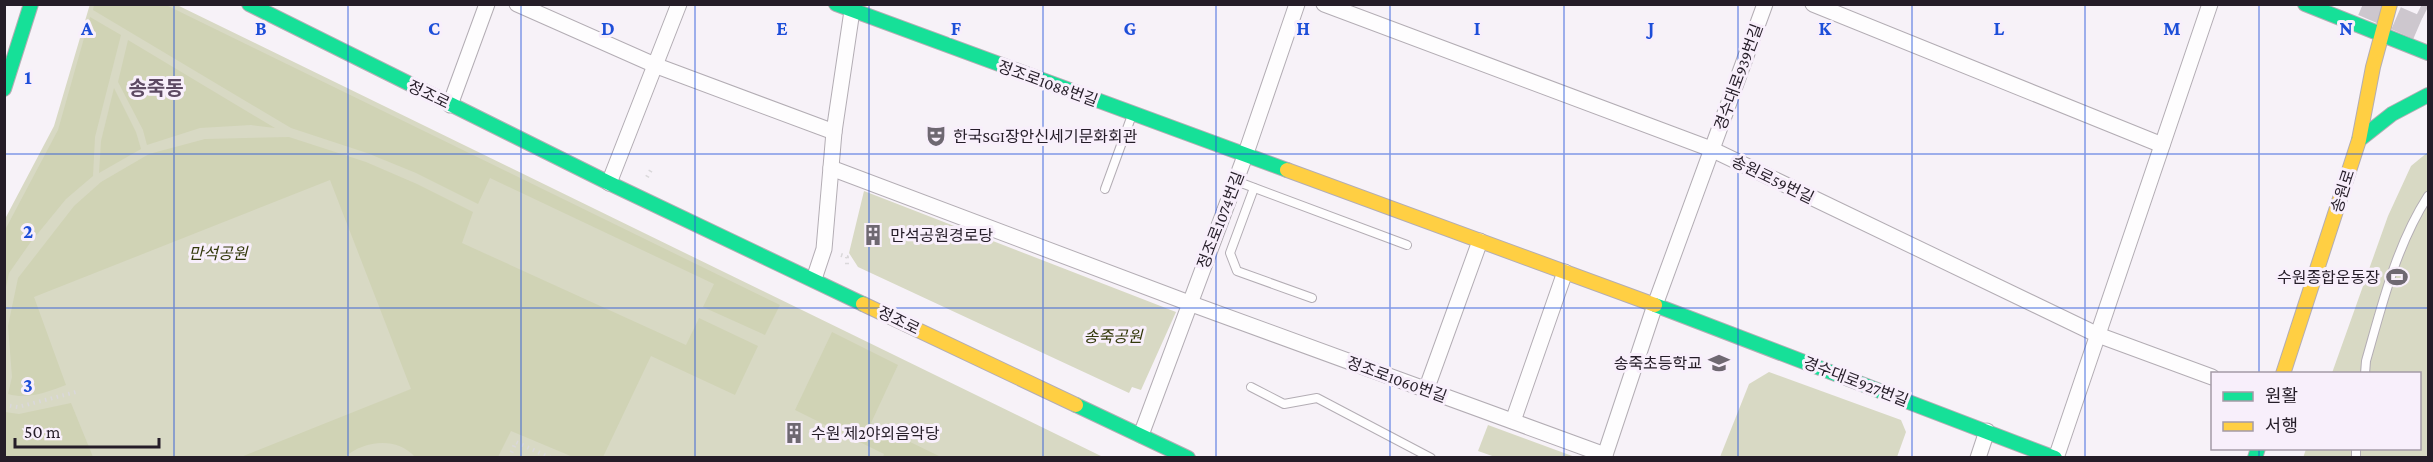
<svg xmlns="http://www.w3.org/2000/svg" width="2433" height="462" font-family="'Crimson Pro','Noto Sans KR',serif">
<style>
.green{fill:#d8d9c4}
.forest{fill:#d0d3b5}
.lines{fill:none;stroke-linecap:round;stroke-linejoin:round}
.primary-tunnel{stroke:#cdc7ce;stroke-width:24;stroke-dasharray:24 12;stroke-linecap:butt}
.lane-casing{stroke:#b3adb4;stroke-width:10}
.street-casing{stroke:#b3adb4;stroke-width:17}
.fast-casing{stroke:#b3adb4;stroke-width:16}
.slow-casing{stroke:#b3adb4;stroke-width:16}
.path{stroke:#dad8da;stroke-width:4;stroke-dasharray:1.5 4.5;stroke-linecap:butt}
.lane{stroke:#fefdfe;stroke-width:8}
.street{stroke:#fefdfe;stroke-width:15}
.fast{stroke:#16e098;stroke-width:14}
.slow{stroke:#ffcf43;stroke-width:14}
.grid{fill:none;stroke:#1d4ed8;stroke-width:1.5;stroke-opacity:0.55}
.labels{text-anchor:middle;stroke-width:6;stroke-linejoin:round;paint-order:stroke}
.street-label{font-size:16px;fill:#251d28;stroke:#f8effb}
.poi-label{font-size:16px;fill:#251d28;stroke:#f8effb;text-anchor:start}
.park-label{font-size:16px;font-style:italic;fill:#32380a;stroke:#f8effb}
.quarter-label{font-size:20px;font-weight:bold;fill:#5d4a63;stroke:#f8effb}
.grid-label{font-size:20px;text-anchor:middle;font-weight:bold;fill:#1d4ed8;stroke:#f8effb;stroke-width:6;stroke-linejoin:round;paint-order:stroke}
</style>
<rect width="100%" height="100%" fill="#f7f2f8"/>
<!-- green -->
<g class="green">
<polygon points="90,4 177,5 1103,457 5,458 5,219 54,126"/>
<polygon points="2428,152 2428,457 2303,458 2306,449 2420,448 2420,374 2332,373 2388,216 2411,166"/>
<polygon points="864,191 1176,312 1141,390 1132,387 1129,393 858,267 849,253"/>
<polygon points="1769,372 1901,420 1906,432 1897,457 1720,457 1749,384"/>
<polygon points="1488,425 1575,457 1495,457 1478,451"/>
</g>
<!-- forest -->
<g class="forest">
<polygon points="94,5 166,5 780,305 765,335 703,307 714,284 490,178 478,204 416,173 367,153 291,128 93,10"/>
<polygon points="90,17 121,35 95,137 93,176 66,199 30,243 9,273 5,292 5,230 58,130"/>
<polygon points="128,40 275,128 251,125 200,128 147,145 143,130 118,82"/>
<polygon points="114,88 136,132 141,149 99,173 101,141"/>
<path d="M 289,137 L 366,162 L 417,184 L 473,212 L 462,243 L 686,345 L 699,318 L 758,346 L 735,395 L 651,356 L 603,457 L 573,457 L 511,431 L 498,457 L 415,457 C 397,437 365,440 345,457 L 241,457 L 411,389 L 330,180 L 34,297 L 66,385 C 47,392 28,400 8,394 L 12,377 L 8,326 L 18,278 L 74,206 L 101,182 L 149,154 L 205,139 Z"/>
<polygon points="832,332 898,365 871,423 941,457 883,457 884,454 795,410"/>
<polygon points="71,403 93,457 5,457 5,412 19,414"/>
</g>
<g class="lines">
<!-- primary-tunnel -->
<g class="primary-tunnel">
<polyline points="2363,4 2428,32"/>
<polyline points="2422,4 2428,7"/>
</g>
<defs>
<g id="lane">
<polyline points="1236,181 1407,245"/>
<polyline points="1254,188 1230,253 1237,271 1312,298"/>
<polyline points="1105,189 1132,115"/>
<path d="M 2365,374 L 2366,361 C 2382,305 2396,246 2428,196"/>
<polyline points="1251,387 1284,404 1317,398 1431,458"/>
<polyline points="2356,458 2356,448"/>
</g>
<g id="street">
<polyline points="517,4 657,66 834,132"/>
<polyline points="1324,4 1711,149 2098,335 2212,377"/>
<polyline points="1813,4 2162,145"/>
<polyline points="450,105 487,4"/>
<polyline points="831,168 1189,303 1605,455"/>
<polyline points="609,183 679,4"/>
<polyline points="814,279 824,249 834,132 853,4"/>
<polyline points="1426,390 1480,241"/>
<polyline points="1513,421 1565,272"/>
<polyline points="1141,435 1245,156 1297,4"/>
<polyline points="1604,458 1655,305 1765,4"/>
<polyline points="1978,458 1987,431"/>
<polyline points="2056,458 2210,4"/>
</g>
<g id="fast">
<polyline points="249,4 609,183 863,304"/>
<polyline points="836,4 1287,170"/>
<polyline points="2305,4 2428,53"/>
<polyline points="4,89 31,4"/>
<polyline points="2359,140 2392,114 2428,95"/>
<polyline points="1655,305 2055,458"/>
<polyline points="1076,405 1188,458"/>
<polyline points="2255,458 2258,448"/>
</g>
<g id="slow">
<polyline points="1287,170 1655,305"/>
<polyline points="863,304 1076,405"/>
<polyline points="2283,374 2359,140 2373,67 2390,4"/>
</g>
</defs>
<!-- lane casing -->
<use href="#lane" class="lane-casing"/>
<!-- street casing -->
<use href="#street" class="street-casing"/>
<!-- fast casing -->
<use href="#fast" class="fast-casing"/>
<!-- slow casing -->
<use href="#slow" class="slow-casing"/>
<!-- path -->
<g class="path">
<polyline points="647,177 651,170"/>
<polyline points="841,255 847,257 847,265"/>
<polyline points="4,405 18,407 76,392"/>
<polyline points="509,458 516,442 551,458"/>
</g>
<!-- lane -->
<use href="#lane" class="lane"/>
<!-- street -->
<use href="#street" class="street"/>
<!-- fast -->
<use href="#fast" class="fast"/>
<!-- slow -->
<use href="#slow" class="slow"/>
</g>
<!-- grid -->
<path class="grid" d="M 174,4 L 174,458M 348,4 L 348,458M 521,4 L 521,458M 695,4 L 695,458M 869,4 L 869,458M 1043,4 L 1043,458M 1216,4 L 1216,458M 1390,4 L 1390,458M 1564,4 L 1564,458M 1738,4 L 1738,458M 1912,4 L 1912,458M 2085,4 L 2085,458M 2259,4 L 2259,374M 4,154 L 2428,154M 4,308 L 2428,308M 2259,448 L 2259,458"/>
<!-- icons -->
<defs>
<symbol id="theatre-bare" viewBox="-9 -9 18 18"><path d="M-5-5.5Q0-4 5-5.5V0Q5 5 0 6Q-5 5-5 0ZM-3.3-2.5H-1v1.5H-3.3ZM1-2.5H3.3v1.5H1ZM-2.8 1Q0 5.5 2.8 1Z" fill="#6e6871" stroke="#f8effb" stroke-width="2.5" paint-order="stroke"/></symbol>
<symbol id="building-bare" viewBox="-9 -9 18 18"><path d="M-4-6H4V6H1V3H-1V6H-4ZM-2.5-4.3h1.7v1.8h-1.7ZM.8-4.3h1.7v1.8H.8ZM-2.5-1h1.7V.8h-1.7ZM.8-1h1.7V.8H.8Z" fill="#6e6871" stroke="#f8effb" stroke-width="2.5" paint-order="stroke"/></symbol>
<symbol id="stadium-bare" viewBox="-9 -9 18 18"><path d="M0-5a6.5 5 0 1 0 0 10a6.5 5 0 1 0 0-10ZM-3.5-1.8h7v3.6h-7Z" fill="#6e6871" stroke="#f8effb" stroke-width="2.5" paint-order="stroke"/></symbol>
<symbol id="school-bare" viewBox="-9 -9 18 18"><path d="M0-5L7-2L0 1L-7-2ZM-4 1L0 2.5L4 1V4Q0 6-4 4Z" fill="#6e6871" stroke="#f8effb" stroke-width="2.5" paint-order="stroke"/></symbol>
</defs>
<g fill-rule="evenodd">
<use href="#theatre-bare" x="921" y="121" width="30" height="30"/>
<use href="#building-bare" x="858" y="220" width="30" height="30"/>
<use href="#stadium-bare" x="2382" y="262" width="30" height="30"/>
<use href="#school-bare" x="1704" y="348" width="30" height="30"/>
<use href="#building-bare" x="779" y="418" width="30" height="30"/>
</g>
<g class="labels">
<!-- street labels -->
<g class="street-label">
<text transform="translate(1738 77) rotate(-70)" y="6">경수대로939번길</text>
<text transform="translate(1048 83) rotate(20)" y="6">정조로1088번길</text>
<text transform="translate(429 94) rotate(26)" y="6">정조로</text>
<text transform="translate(1773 179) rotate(26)" y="6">송원로59번길</text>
<text transform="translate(2342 191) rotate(-72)" y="6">송원로</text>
<text transform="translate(1220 220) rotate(-69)" y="6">정조로1074번길</text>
<text transform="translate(899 320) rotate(26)" y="6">정조로</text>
<text transform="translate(1397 379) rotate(20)" y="6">정조로1060번길</text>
<text transform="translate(1856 381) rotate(21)" y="6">경수대로927번길</text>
</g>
<!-- poi labels -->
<g class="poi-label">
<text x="953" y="142">한국SGI장안신세기문화회관</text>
<text x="890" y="241">만석공원경로당</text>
<text x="2380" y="283" text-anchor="end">수원종합운동장</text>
<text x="1702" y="369" text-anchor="end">송죽초등학교</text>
<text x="811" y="439">수원 제2야외음악당</text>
</g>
<!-- park labels -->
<g class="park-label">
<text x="218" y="259">만석공원</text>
<text x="1113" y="342">송죽공원</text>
</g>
<!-- quarter labels -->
<g class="quarter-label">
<text x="156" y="95">송죽동</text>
</g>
</g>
<g class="grid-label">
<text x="87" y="35">A</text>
<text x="261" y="35">B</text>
<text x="434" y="35">C</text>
<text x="608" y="35">D</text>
<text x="782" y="35">E</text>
<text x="956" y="35">F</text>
<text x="1130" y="35">G</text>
<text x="1303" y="35">H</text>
<text x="1477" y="35">I</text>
<text x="1651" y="35">J</text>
<text x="1825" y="35">K</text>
<text x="1999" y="35">L</text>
<text x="2172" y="35">M</text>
<text x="2346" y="35">N</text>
<text x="28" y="84">1</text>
<text x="28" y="238">2</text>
<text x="28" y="392">3</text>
</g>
<!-- border -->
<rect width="2433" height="462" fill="none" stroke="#251d28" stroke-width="12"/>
<!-- legend -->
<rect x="2211" y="372" width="210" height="78" fill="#f8effb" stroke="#a49ba7" stroke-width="1.5"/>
<rect x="2223" y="392" width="30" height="9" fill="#16e098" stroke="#a49ba7" stroke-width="1.5"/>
<text x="2265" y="402" font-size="18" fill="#251d28">원활</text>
<rect x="2223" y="422" width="30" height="9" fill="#ffcf43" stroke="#a49ba7" stroke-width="1.5"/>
<text x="2265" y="432" font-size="18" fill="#251d28">서행</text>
<!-- scale -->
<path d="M15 438v9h144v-9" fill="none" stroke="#251d28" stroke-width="3"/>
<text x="24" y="438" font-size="18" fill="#251d28" stroke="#f8effb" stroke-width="4.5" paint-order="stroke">50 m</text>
</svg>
